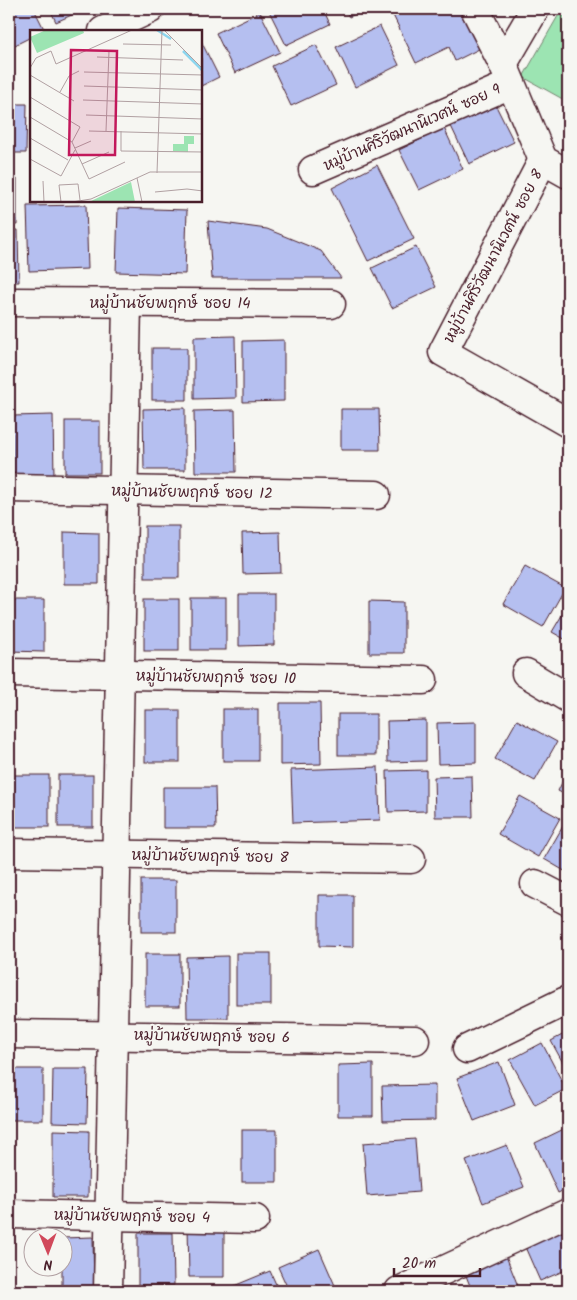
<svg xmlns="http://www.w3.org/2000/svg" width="577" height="1300" font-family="Kalam,'Playpen Sans Thai',sans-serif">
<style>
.green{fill:#9ce4b2;stroke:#73826e}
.building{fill:#b5bff0;stroke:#4a1f2b}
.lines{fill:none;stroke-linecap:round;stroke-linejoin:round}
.minor-casing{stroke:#4a1f2b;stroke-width:31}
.minor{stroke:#f6f6f2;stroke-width:28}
.labels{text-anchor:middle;stroke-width:4;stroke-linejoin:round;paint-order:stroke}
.street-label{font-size:15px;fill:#4a1f2b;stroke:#f6f6f2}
.inset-river{fill:none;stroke:#8dd6ee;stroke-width:2.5}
.inset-road{fill:none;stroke:#b1a0a2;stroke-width:1}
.view{fill:#c2185b;fill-opacity:0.15;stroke:#c2185b;stroke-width:2.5}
.inset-edge{fill:none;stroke:#4a1f2b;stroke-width:2.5}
</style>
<rect width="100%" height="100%" fill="#f6f6f2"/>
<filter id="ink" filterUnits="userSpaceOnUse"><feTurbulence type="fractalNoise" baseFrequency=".02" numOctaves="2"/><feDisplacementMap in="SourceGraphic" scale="10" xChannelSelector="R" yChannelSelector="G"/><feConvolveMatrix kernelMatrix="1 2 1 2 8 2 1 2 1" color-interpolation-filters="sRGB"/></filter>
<g filter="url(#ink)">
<!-- green -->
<polygon class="green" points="562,9 568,9 568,102 523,77"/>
<!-- building -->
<g class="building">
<polygon points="9,9 34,9 45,31 31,31 31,37 9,48"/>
<polygon points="50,9 85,9 56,22"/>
<polygon points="268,9 323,9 330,24 286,45"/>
<polygon points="345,9 367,9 349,17"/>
<polygon points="395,9 461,9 481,48 455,61 449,47 416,63 391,11"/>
<polygon points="260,12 280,52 235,73 216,33"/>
<polygon points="380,26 399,65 355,87 336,47"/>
<polygon points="201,41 219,77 201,86"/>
<polygon points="316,45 336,85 291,106 272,66"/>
<polygon points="494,102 514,142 469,164 450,124"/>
<polygon points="9,104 27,104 26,153 9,153"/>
<polygon points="444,128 463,169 419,190 399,150"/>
<polygon points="377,165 414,239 368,261 332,188"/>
<polygon points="9,179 17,179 17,225 9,224"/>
<polygon points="86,205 88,269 29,271 27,206"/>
<polygon points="118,208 187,210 185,274 116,272"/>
<polygon points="208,221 267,229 321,251 341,278 212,278"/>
<polygon points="9,230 18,230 19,282 9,282"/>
<polygon points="416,247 436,287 392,308 372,268"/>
<polygon points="235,336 236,398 194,399 194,337"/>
<polygon points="284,340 284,401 243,402 243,341"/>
<rect x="152" y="348" width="35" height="52"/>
<polygon points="185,408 185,470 144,470 143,409"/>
<polygon points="341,409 379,409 380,450 341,450"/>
<polygon points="235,410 236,472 195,472 194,411"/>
<polygon points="53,415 54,477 13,477 12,416"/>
<rect x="65" y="421" width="35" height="52"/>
<rect x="145" y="526" width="34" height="52"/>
<polygon points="64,532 99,533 99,584 64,584"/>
<polygon points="280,532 281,573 243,574 242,533"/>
<polygon points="525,566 565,588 543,627 503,604"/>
<polygon points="239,594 274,594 274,645 239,646"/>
<rect x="191" y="598" width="35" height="52"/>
<rect x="144" y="599" width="35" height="52"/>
<polygon points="10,600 44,600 44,652 10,651"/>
<polygon points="369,601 404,602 404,653 369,653"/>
<polygon points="568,605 568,641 552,632"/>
<polygon points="280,703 320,703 321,764 280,765"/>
<rect x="223" y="709" width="35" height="52"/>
<rect x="145" y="710" width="35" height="52"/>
<rect x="338" y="714" width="38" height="41"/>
<polygon points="426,720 426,761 388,762 387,721"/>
<polygon points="517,720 557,742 535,781 495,759"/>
<polygon points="476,722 476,763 438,764 437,723"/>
<polygon points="378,767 380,820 293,823 291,770"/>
<polygon points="426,770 426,811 388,812 387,771"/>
<polygon points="568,770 568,796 558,791"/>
<rect x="14" y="775" width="35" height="52"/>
<rect x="58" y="775" width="35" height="52"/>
<polygon points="472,776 473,817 435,817 434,777"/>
<polygon points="163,787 215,787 216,828 163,828"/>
<polygon points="520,796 560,818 538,857 498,834"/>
<polygon points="566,821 568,822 568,873 544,859"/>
<rect x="141" y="880" width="35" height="52"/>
<polygon points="319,895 353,895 353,947 319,946"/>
<rect x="236" y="953" width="35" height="52"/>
<rect x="145" y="954" width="35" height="52"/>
<polygon points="228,956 228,1018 187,1018 186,957"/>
<polygon points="568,1032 568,1072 551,1041"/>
<polygon points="542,1043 566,1089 535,1105 510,1060"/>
<polygon points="499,1062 515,1105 474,1121 457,1078"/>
<polygon points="373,1064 373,1116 338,1116 338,1065"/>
<rect x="9" y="1069" width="34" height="51"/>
<polygon points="53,1069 88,1069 87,1123 52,1122"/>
<polygon points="435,1085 435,1120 383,1121 382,1086"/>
<polygon points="568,1127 568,1188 558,1193 535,1143"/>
<polygon points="53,1130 89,1131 88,1197 53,1197"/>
<rect x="242" y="1130" width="35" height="52"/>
<polygon points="415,1139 419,1192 367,1196 363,1143"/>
<polygon points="507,1145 524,1187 483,1203 466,1161"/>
<polygon points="188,1225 224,1225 224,1277 189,1277"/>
<polygon points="564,1231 568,1241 568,1269 540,1281 525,1247"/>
<polygon points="138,1233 173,1233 174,1285 138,1285"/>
<polygon points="93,1237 94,1291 62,1291 62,1238"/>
<polygon points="319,1249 337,1290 289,1291 278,1267"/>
<polygon points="506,1256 520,1291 472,1291 465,1273"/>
<polygon points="270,1271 279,1291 230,1291 229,1288"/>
</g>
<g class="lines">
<defs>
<g id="minor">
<polyline points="475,9 503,64 543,160 568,174"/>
<polyline points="103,31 150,9"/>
<polyline points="503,64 535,9"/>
<polyline points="543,160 443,352 568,423"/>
<polyline points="313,170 511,84"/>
<polyline points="9,302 331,304"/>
<polyline points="9,488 376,495"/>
<polyline points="9,673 423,680"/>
<polyline points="526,673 568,698"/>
<polyline points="9,853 411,859"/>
<polyline points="535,884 568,901"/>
<polyline points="9,1034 415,1040"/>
<polyline points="467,1049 568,1000"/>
<polyline points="9,1214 255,1219"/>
<polyline points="108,1291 127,303"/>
<polyline points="399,1291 568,1213"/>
</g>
</defs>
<!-- minor casing -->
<use href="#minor" class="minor-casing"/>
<!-- minor -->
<use href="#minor" class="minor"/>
</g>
</g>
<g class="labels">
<!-- street labels -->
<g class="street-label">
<text transform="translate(412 127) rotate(-24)" y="5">หมู่บ้านศิริวัฒนานิเวศน์ ซอย 9</text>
<text transform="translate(493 256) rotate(-62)" y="5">หมู่บ้านศิริวัฒนานิเวศน์ ซอย 8</text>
<text x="170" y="308">หมู่บ้านชัยพฤกษ์ ซอย 14</text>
<text transform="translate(192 492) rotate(1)" y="5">หมู่บ้านชัยพฤกษ์ ซอย 12</text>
<text transform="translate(216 677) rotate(1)" y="5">หมู่บ้านชัยพฤกษ์ ซอย 10</text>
<text transform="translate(210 856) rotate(1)" y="5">หมู่บ้านชัยพฤกษ์ ซอย 8</text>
<text transform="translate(212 1036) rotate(1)" y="5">หมู่บ้านชัยพฤกษ์ ซอย 6</text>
<text transform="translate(132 1216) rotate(1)" y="5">หมู่บ้านชัยพฤกษ์ ซอย 4</text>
</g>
</g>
<!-- overview -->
<g transform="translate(30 30)">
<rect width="172" height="172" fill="#f6f6f2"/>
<path d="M 16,0 L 53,0 L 54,3 L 7,23 L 0,7 ZM 154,106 L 164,106 L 164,114 L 158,114 L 158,122 L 143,121 L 143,114 L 154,114 ZM 101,152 L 105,172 L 59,172 Z" fill="#9ce4b2"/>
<path class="inset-river" d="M 127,0 L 141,9M 153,21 L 173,41"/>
<path class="inset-road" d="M 134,0 L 173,39M 93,14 L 141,15M 67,27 L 153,30M 0,38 L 6,28 L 21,21 L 26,34 L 102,0M 54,42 L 173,45M 0,45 L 44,71M 54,56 L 173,60M 30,62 L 39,46 L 49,41M 0,67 L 50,97 L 42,112M 53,70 L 173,74M 56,85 L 173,89M 0,87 L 42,112 L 59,149 L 95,132M 59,101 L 173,104M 76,101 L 79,21M 91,101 L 91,121 L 173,122M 0,108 L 38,130M 45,118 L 61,111M 0,129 L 31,146 L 45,120M 52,134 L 79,122M 127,143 L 132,0M 107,148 L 112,172M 13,151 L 14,172M 125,162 L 157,159 L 173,161M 31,172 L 29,155 L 48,154 L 50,170M 42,172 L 61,169 L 120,142 L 173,142"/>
<path class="view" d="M 41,20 L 87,21 L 85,125 L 39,125 Z"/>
<rect width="172" height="172" class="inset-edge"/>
</g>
<!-- margin -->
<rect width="577" height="1300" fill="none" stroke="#f6f6f2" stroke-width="30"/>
<rect x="15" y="15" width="547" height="1270" fill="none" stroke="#4a1f2b" stroke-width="2" filter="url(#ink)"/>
<!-- north arrow -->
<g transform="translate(48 1252) rotate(179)"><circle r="24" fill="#f6f6f2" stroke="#b1a0a2"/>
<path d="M0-4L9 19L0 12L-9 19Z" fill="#d1495b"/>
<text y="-8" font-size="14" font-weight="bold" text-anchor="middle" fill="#4a1f2b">N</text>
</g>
<!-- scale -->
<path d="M394 1268v8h86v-8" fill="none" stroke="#4a1f2b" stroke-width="2.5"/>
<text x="402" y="1268" font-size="15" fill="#4a1f2b" stroke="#f6f6f2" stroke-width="4" paint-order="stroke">20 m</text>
</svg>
